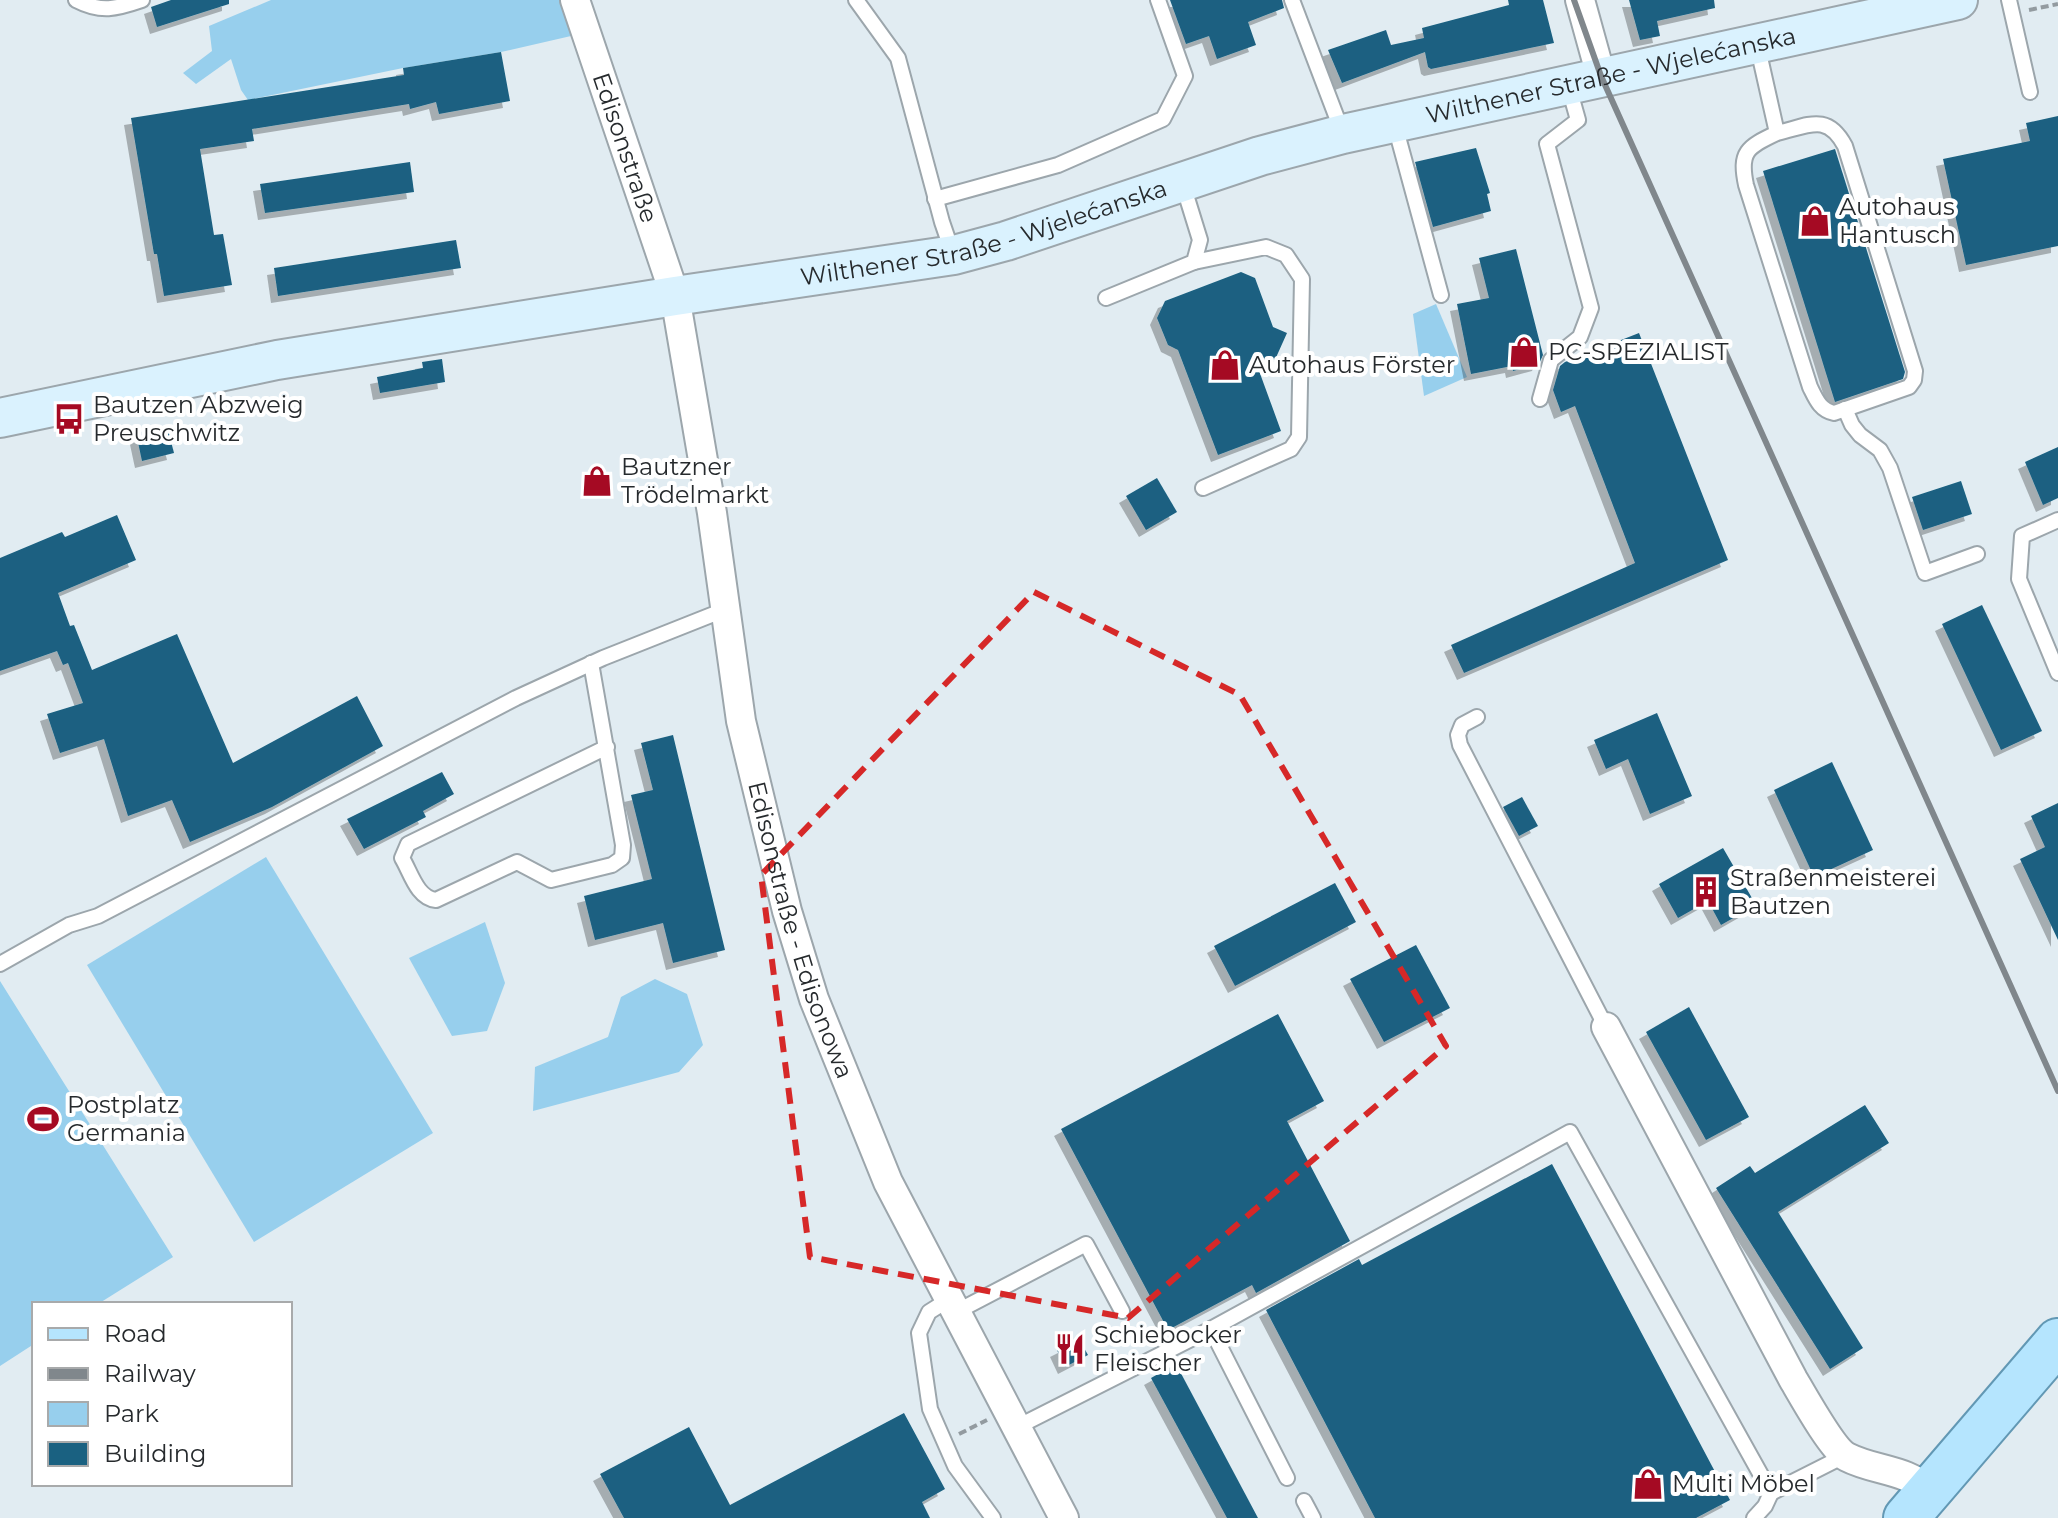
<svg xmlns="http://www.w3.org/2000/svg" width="2058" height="1518" font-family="Montserrat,sans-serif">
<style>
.green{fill:#97cfed}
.building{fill:#1a6181;filter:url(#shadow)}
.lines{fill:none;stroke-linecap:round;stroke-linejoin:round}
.service-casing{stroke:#9ca6ac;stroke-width:18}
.minor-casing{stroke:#9ca6ac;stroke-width:32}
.secondary-casing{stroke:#9ca6ac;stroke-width:42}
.primary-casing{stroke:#6298b4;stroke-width:48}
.path{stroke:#939ba0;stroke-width:4;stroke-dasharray:8 4;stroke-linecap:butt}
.service{stroke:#fff;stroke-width:14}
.minor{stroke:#fff;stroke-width:28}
.secondary{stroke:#daf2fe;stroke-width:38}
.primary{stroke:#b5e5fe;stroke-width:44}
.rail{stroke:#80878c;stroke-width:6}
.marked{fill:none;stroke:#d62828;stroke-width:6;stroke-dasharray:16 10;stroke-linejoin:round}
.labels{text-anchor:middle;stroke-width:8;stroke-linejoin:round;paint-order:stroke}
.street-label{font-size:24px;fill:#262a2d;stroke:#fff}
.poi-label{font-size:24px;fill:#262a2d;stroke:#fff;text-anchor:start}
</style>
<defs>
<filter id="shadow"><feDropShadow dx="-7" dy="7" stdDeviation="0" flood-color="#0004"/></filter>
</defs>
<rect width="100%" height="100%" fill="#e1ecf2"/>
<!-- green -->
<g class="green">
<polygon points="271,0 560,0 571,36 501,52 403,68 248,100 241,90 231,59 196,84 183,73 212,51 209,26"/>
<polygon points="1436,304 1467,377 1424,396 1413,314"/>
<polygon points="266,857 433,1133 254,1242 87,965"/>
<polygon points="485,922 505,983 487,1031 452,1036 409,958"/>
<polygon points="655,979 687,994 703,1045 679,1072 533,1111 535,1067 608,1037 621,997"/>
<polygon points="0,981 173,1257 98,1304 34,1304 34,1344 0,1366"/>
</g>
<!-- building -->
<g class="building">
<polygon points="171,0 229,0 229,4 157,27 151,7"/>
<polygon points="1170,0 1282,0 1284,8 1248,22 1256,45 1217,59 1209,36 1186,44"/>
<polygon points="1508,0 1543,0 1554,43 1431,69 1428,67 1425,52 1342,83 1328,50 1386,30 1391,45 1424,38 1422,28 1509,5"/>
<polygon points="1629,0 1714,0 1715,8 1657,21 1660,36 1640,40"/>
<polygon points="501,52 510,101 439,114 436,102 410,109 409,104 252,129 254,141 200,149 214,235 223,234 232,285 164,296 157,254 154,254 131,118 404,75 403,68"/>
<polygon points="2058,116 2058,246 1966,265 1943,159 2030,141 2026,123"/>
<polygon points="1476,148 1490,193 1487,194 1491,211 1433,227 1415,162"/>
<polygon points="1835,149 1905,372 1903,379 1835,402 1763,171"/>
<polygon points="410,162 414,192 265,213 260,184"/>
<polygon points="456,240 461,268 278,296 274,268"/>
<polygon points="1516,249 1543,355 1539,364 1513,371 1512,366 1471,374 1457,304 1489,298 1479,258"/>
<polygon points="1241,272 1255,278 1273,327 1287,333 1274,362 1258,368 1281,431 1218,455 1178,350 1168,345 1157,318 1165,301"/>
<polygon points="1639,333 1728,560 1464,673 1451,645 1635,563 1575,406 1561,412 1553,390 1560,366 1565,362"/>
<polygon points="442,359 445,382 380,393 377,377 423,368 422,362"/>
<polygon points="167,426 174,453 142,461 136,433"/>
<polygon points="2058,447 2058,498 2043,505 2025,462"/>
<polygon points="1157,478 1177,512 1146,530 1126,496"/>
<polygon points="1961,481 1972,514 1923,530 1912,497"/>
<polygon points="117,515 136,560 58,593 70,626 74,625 92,670 177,634 233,763 357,696 383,746 272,807 190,842 172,800 128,816 104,739 60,753 47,714 83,703 68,663 63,665 57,651 0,671 0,558 62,532 65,537"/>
<polygon points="1982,605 2042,731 2001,750 1942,624"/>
<polygon points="1657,713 1692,796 1650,814 1628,759 1606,769 1594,740"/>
<polygon points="673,735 725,950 673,963 663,923 595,940 584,896 652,879 631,795 653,790 641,743"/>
<polygon points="1832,762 1873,850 1814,877 1774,790"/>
<polygon points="442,772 454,794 423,811 426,817 364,849 347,819"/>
<polygon points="1522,797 1538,826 1519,836 1503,807"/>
<polygon points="2058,803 2058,940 2020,859 2045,847 2031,816"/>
<polygon points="1723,848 1756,905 1721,925 1708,901 1678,918 1659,884"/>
<polygon points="1335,883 1356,922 1235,986 1214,946"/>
<polygon points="1416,945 1450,1008 1384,1042 1350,979"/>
<polygon points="1689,1007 1749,1117 1706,1140 1646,1032"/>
<polygon points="1278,1014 1324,1101 1287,1121 1350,1241 1256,1293 1252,1285 1168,1330 1061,1129"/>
<polygon points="1865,1105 1889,1143 1778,1212 1863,1348 1830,1369 1716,1188 1750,1166 1755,1173"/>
<polygon points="1552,1164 1730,1500 1696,1518 1375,1518 1266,1310 1359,1259 1362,1265"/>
<polygon points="1079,1339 1088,1355 1065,1367 1057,1350"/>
<polygon points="1176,1364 1258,1518 1227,1518 1151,1378"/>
<polygon points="904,1413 945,1489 922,1502 930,1518 624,1518 600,1474 689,1427 730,1505"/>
</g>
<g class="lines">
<defs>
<g id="service">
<path d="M 76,0 C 101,13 116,9 142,0"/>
<polyline points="856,0 898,58 942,222 953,254"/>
<polyline points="1292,0 1343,134"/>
<polyline points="2009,0 2030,92"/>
<path d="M 1757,44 L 1777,133 C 1808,126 1827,112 1845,146 L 1915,371 L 1914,380 L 1909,387 L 1834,413 C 1820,410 1816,399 1810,387 L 1746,185 C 1739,152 1747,147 1777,133"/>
<polyline points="1394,122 1441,295"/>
<polyline points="935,199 1058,165 1163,119 1185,76 1158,0"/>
<polyline points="1194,262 1266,247 1286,255 1302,279 1299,437 1291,449 1203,488"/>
<polyline points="1106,298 1194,262 1200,240 1183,185"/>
<polyline points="1540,399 1551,360 1580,337 1591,308 1547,144 1578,120 1569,88"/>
<polyline points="1845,409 1852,425 1860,435 1880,450 1890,468 1925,573 1977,554"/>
<polyline points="2058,520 2022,536 2019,579 2058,673"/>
<path d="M 591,663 L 623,845 L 622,858 L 612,865 L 551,880 L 517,862 L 436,900 C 417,898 411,873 402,858 L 408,844 L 607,747"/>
<polyline points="1477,717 1462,725 1458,735 1460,745 1606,1027"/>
<polyline points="0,964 69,925 98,916 516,698 603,658 724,610"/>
<polyline points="948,1300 929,1312 919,1333 930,1409 955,1466 993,1518"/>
<polyline points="956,1312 1086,1244 1122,1311"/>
<polyline points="1211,1329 1570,1132 1771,1493 1844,1456"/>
<polyline points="1017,1427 1211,1329 1287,1478"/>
<polyline points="1304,1501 1313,1518"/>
<polyline points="1754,1518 1765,1506 1771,1493"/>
</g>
<g id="minor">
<path id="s1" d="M 575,0 L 675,296 L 712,513 L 741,721 L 787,911 L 814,999 L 888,1182 L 1064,1518"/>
<polyline points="1580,0 1601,76"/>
<path d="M 1606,1027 L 1793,1379 C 1803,1396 1833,1450 1847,1457 C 1874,1471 1907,1469 1929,1491"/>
</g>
<g id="secondary">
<path id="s2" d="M 0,418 L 277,360 L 675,296 L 954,255 L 1006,241 L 1260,156 L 1343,134 L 1958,0"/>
</g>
<polyline id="primary" points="1906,1518 2058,1341"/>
</defs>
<!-- service casing -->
<use href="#service" class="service-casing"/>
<!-- minor casing -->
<use href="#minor" class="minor-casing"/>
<!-- secondary casing -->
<use href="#secondary" class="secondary-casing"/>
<!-- primary casing -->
<use href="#primary" class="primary-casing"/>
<!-- path -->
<g class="path">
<polyline points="2029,10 2058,4"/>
<polyline points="959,1434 987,1420"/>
</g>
<!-- service -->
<use href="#service" class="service"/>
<!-- minor -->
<use href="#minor" class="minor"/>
<!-- secondary -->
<use href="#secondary" class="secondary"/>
<!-- primary -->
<use href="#primary" class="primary"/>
<!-- rail -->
<polyline class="rail" points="1574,0 1601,76 2058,1091"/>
</g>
<!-- marked area -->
<path class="marked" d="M 1034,592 L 1240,695 L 1446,1046 L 1128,1318 L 810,1257 L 761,875 Z"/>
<!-- icons -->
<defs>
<symbol id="shop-bare" viewBox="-9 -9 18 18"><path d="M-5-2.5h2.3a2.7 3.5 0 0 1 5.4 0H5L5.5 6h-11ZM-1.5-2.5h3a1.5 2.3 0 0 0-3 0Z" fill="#a50a23" stroke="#fff" stroke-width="2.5" paint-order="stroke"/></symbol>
<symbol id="bus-bare" viewBox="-9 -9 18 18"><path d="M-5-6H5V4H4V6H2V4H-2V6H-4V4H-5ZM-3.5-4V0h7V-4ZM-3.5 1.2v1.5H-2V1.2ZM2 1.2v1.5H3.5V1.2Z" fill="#a50a23" stroke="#fff" stroke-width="2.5" paint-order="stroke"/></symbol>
<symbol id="building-bare" viewBox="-9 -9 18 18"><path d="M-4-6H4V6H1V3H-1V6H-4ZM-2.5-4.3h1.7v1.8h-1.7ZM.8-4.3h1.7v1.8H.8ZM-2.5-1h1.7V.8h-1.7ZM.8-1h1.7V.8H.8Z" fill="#a50a23" stroke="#fff" stroke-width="2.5" paint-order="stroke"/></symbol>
<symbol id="stadium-bare" viewBox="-9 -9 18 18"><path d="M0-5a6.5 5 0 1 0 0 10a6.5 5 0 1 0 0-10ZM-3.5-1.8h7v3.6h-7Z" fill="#a50a23" stroke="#fff" stroke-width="2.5" paint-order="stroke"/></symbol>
<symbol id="restaurant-bare" viewBox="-9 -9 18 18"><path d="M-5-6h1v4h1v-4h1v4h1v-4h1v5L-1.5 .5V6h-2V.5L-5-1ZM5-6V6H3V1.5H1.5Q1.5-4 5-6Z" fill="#a50a23" stroke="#fff" stroke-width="2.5" paint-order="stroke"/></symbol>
</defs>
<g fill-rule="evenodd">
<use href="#shop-bare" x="1793" y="199" width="44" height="44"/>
<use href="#shop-bare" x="1502" y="330" width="44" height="44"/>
<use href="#shop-bare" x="1203" y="343" width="44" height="44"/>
<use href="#bus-bare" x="47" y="397" width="44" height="44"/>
<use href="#shop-bare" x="575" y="459" width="44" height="44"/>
<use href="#building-bare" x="1684" y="870" width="44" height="44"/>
<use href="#stadium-bare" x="21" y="1097" width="44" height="44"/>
<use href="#restaurant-bare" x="1048" y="1327" width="44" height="44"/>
<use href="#shop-bare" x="1626" y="1462" width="44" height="44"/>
</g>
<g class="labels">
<!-- street labels -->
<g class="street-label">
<text dy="8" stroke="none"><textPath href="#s2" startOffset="1650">Wilthener Straße - Wjelećanska</textPath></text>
<text dy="8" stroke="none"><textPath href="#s1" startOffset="156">Edisonstraße</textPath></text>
<text dy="8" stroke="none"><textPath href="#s2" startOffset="1002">Wilthener Straße - Wjelećanska</textPath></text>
<text dy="8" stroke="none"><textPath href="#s1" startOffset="960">Edisonstraße - Edisonowa</textPath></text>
</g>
<!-- poi labels -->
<g class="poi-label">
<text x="1839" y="215">Autohaus<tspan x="1839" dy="28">Hantusch</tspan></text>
<text x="1548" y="360">PC-SPEZIALIST</text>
<text x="1249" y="373">Autohaus Förster</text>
<text x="93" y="413">Bautzen Abzweig<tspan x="93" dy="28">Preuschwitz</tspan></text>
<text x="621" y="475">Bautzner<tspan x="621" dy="28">Trödelmarkt</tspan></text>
<text x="1730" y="886">Straßenmeisterei<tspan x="1730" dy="28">Bautzen</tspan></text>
<text x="67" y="1113">Postplatz<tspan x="67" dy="28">Germania</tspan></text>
<text x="1094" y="1343">Schiebocker<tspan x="1094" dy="28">Fleischer</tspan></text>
<text x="1672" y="1492">Multi Möbel</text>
</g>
</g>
<!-- legend -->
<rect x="32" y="1302" width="260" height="184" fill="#ffffff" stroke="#a8aaab" stroke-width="2"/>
<rect x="48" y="1328" width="40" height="12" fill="#b5e5fe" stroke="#a8aaab" stroke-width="2"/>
<text x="104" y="1342" font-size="24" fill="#262a2d">Road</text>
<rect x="48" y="1368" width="40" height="12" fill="#80878c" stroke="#a8aaab" stroke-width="2"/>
<text x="104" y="1382" font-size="24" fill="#262a2d">Railway</text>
<rect x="48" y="1402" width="40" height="24" fill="#97cfed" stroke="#a8aaab" stroke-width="2"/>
<text x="104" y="1422" font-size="24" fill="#262a2d">Park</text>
<rect x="48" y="1442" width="40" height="24" fill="#1a6181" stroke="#a8aaab" stroke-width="2"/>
<text x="104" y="1462" font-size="24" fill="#262a2d">Building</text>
</svg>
